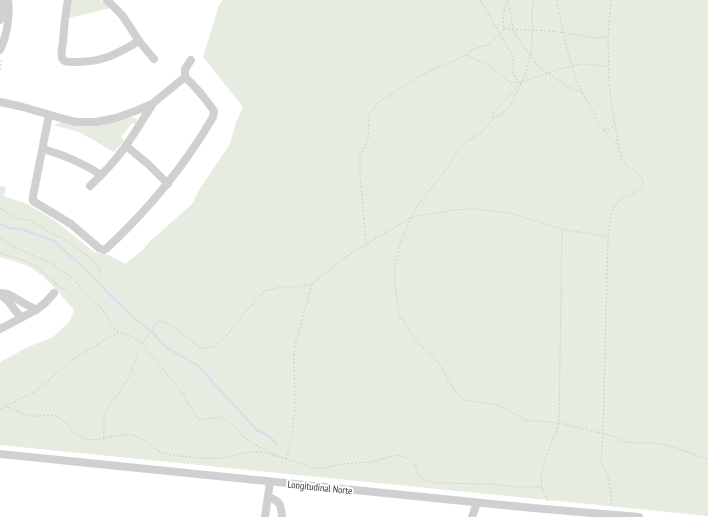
<svg xmlns="http://www.w3.org/2000/svg" width="708" height="517" font-family="'PT Sans Narrow',sans-serif">
<style>
.green{fill:#e6ecdf}
.lines{fill:none;stroke-linecap:round;stroke-linejoin:round}
.stream{stroke:#cfe2ee;stroke-width:2}
.path{stroke:#cdcdcd;stroke-width:1;stroke-dasharray:2 2;stroke-linecap:butt}
.minor{stroke:#d0d0d0;stroke-width:8}
.labels{text-anchor:middle;stroke-width:4;stroke-linejoin:round;paint-order:stroke}
.street-label{font-size:10px;fill:#333;stroke:#fff}
</style>
<rect width="100%" height="100%" fill="#fff"/>
<!-- green -->
<g class="green">
<polygon points="72,0 100,0 111,8 68,18"/>
<path d="M 223,0 L 708,0 L 708,516 L 0,445 L 0,362 L 28,347 L 53,337 L 70,321 L 74,310 C 62,296 50,281 35,270 C 25,263 11,261 0,257 L 0,186 L 6,187 L 4,196 L 27,204 L 54,220 L 94,252 L 109,255 L 125,264 L 142,251 L 149,242 L 163,230 L 193,203 L 199,190 L 230,144 L 235,125 L 243,107 L 203,57 L 219,5 Z"/>
<polygon points="129,117 137,118 136,125 132,123 121,137 125,140 114,152 79,132 53,125 62,122"/>
</g>
<g class="lines">
<!-- stream -->
<polyline class="stream" points="0,224 9,228 24,230 54,241 86,270 113,298 133,317 154,334 167,348 197,365 257,430 268,435 277,444"/>
<!-- path -->
<g class="path">
<path d="M 480,0 L 510,51 C 512,54 513,57 513,60 C 514,70 511,78 522,82 L 495,111 L 488,126 L 482,132 L 463,144 L 459,148 L 448,167 L 419,204 L 411,217 L 400,244 L 395,267 L 395,286 L 399,314 L 415,340 L 437,360 L 456,393 L 464,400 L 498,405 L 507,409 L 524,420 L 559,423 L 616,437 C 627,447 642,441 655,443 C 673,445 690,454 708,459"/>
<polyline points="508,0 513,29 517,37 538,66 556,79 568,87 582,92"/>
<polyline points="557,0 563,33 574,74 582,92 601,127 617,144"/>
<polyline points="611,0 608,37 609,84 618,145 622,159 625,164 641,176 643,182 642,188 637,192 621,198 616,205 611,214 608,237 603,434 601,462 608,477 611,491 612,507"/>
<polyline points="504,29 550,31 597,38 608,37"/>
<polyline points="467,55 488,65 497,71 506,80 511,83 522,82 556,70 580,64 585,64 608,67"/>
<polyline points="0,70 2,58"/>
<polyline points="493,118 502,114 510,106 524,78 530,55 532,46 532,11 534,0"/>
<polyline points="604,130 608,130 615,125"/>
<polyline points="0,208 15,218 29,220 55,235 64,239 92,259 100,270 100,275 98,277"/>
<polyline points="0,238 23,251 52,264 72,278 101,308 108,318 113,328 119,332 135,338 142,344 181,391 197,418 200,420 220,417 226,419 244,437 253,444 281,457 317,469 342,464 372,462 381,459 398,455 410,459 414,463 419,476 424,480 437,483 491,484 516,487 542,487"/>
<polyline points="366,244 360,176 360,155 368,139 369,115 380,101 422,75 457,59 466,55 473,49 490,44 501,33 504,29 503,20 506,0"/>
<path d="M 0,253 C 12,257 29,261 39,268 C 42,271 45,275 48,277 C 53,280 56,281 55,287"/>
<polyline points="56,284 61,287 73,297"/>
<path d="M 142,343 L 153,330 L 155,324 L 160,321 C 177,326 188,341 204,349 L 214,347 L 226,336 L 235,326 L 244,314 L 265,291 L 280,287 L 298,287 L 313,283 L 344,258 L 411,217 L 453,210 L 472,209 L 510,213 L 562,229 L 608,237"/>
<path d="M 5,406 C 13,409 22,415 31,416 C 40,417 50,413 58,417 C 69,423 72,437 87,439 C 103,442 119,431 135,436 C 144,438 152,448 161,452 C 170,456 181,456 191,457 C 201,458 212,459 222,458 C 235,456 247,450 261,452 C 266,452 273,455 278,457"/>
<polyline points="0,409 34,392 49,380 73,359 118,332"/>
<polyline points="104,438 104,417 109,406 120,392 130,375 137,356"/>
<polyline points="286,459 292,435 295,408 294,359 295,346 312,284"/>
<path d="M 548,501 C 546,497 543,492 542,487 C 537,468 554,441 559,423 L 562,229"/>
</g>
<!-- minor -->
<g class="minor">
<path d="M 68,0 C 65,14 64,28 63,43 C 62,47 61,54 62,58 C 64,63 71,62 76,62 C 103,62 117,54 139,41"/>
<polyline points="107,0 122,15 128,24 139,41 154,59"/>
<polyline points="0,20 2,7 5,0"/>
<path d="M 0,50 C 7,36 10,16 8,0"/>
<polyline points="0,102 23,107 64,119 76,122 96,122 116,118 138,110 152,104 185,77 185,69 191,60"/>
<path d="M 49,115 L 33,196 L 33,201 L 71,224 L 99,248 L 104,250 L 107,248 C 150,208 184,167 213,117 L 214,111 C 205,98 196,87 185,77"/>
<polyline points="126,146 148,164 168,184"/>
<path d="M 43,149 C 64,155 83,163 101,175"/>
<path d="M 90,186 C 103,174 115,161 125,147 C 135,133 143,119 152,105"/>
<polyline points="0,293 8,294 36,310"/>
<polyline points="0,294 9,302 21,318"/>
<polyline points="0,329 36,310 45,303 54,293"/>
<polyline points="0,454 533,508 639,517"/>
<path d="M 268,497 C 280,501 281,504 282,517"/>
<polyline points="265,517 270,482"/>
<polyline points="472,517 477,503"/>
</g>
</g>
<g class="labels">
<!-- street labels -->
<g class="street-label">
<text transform="translate(320 487) rotate(6)" y="4">Longitudinal Norte</text>
</g>
</g>
</svg>
